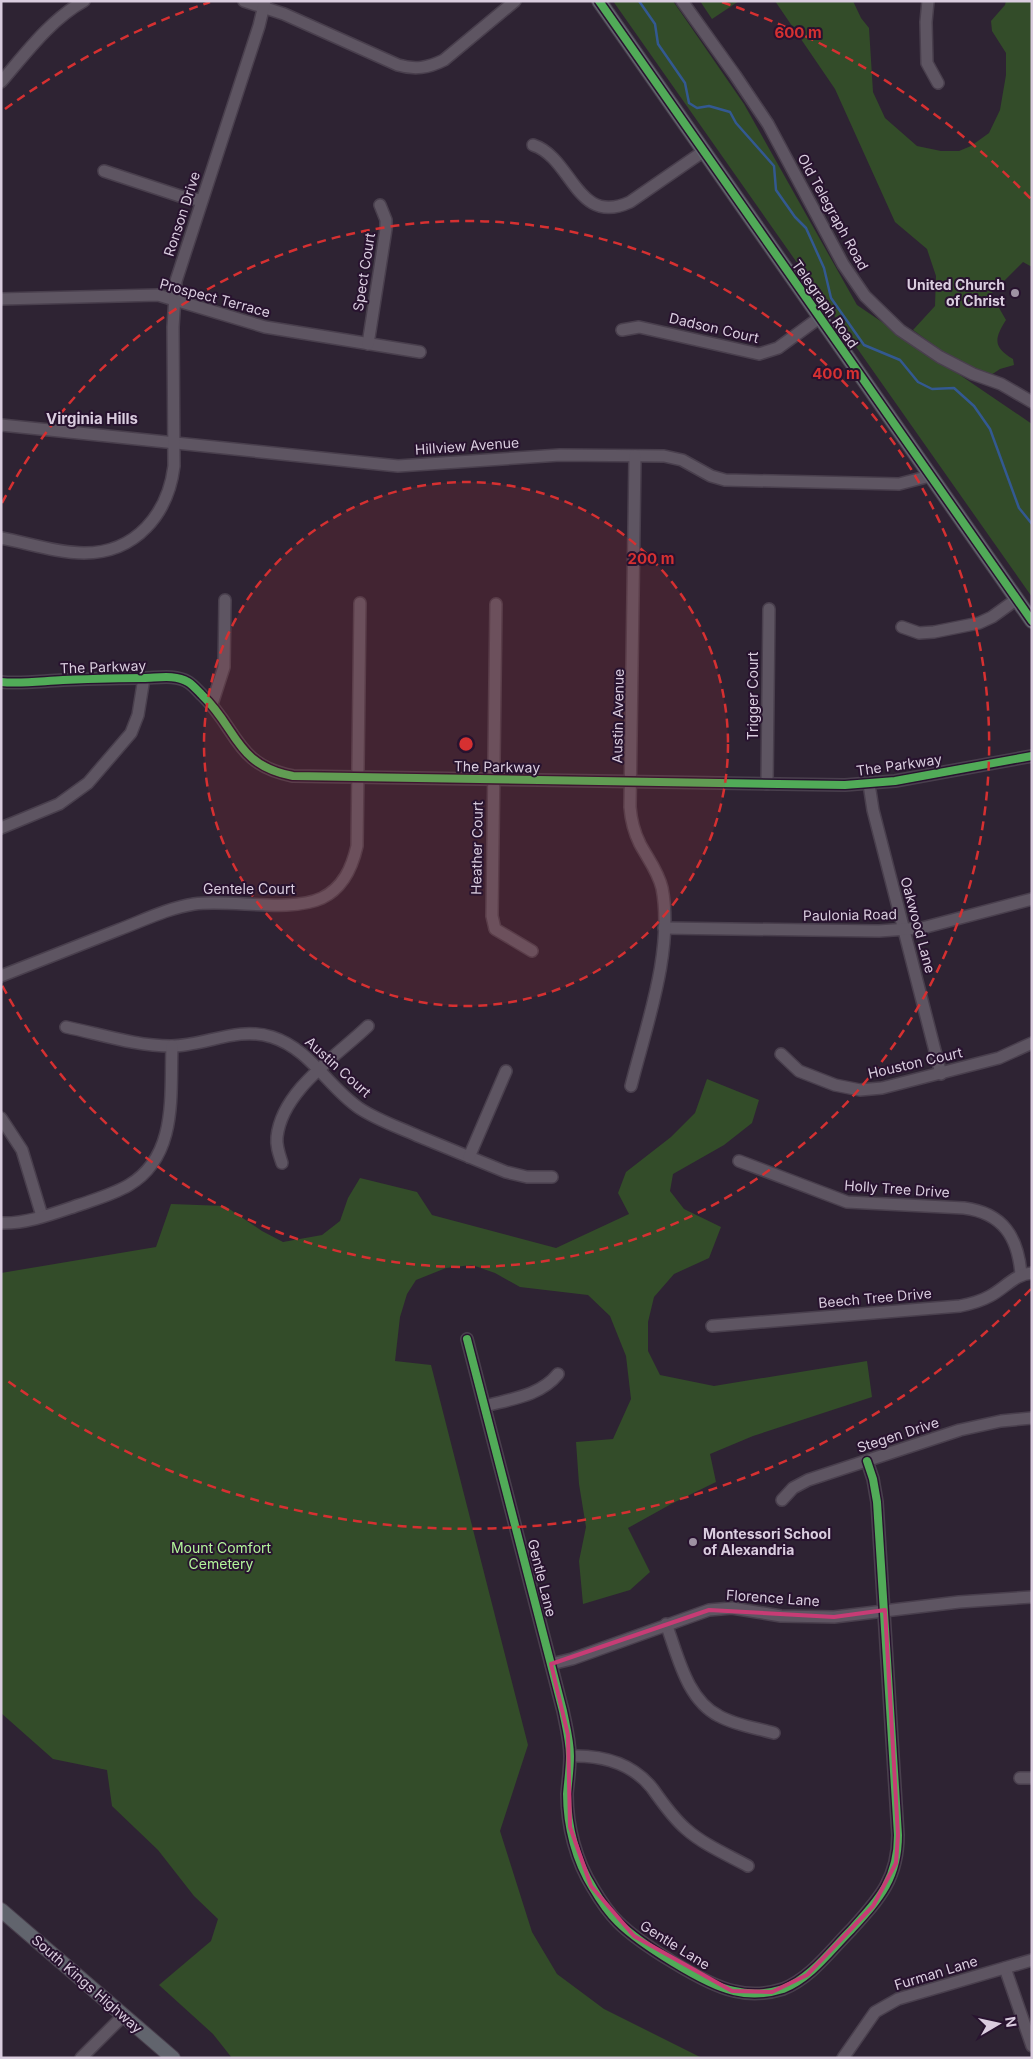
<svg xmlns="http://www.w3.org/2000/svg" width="1033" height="2059" font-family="Inter,sans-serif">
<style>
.green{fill:#334c29}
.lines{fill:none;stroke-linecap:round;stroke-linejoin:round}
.stream{stroke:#335991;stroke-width:2.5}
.minor-casing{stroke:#493f4d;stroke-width:14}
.major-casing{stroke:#493f4d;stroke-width:16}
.minor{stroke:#5e5562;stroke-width:11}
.major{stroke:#61646d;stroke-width:14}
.cycleway-casing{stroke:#28132f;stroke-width:11}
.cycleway{stroke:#51ab58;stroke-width:8}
.marked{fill:none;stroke:#c73c75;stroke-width:4;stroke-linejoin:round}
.ring{fill:none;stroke:#d63031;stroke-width:2.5;stroke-dasharray:9 6}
.poi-dot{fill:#9e92a3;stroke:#28132f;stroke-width:2}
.labels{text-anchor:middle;stroke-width:4;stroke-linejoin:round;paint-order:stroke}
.street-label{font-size:14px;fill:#dacddf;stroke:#28132f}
.poi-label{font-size:14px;font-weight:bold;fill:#dacddf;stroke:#28132f;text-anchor:end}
.park-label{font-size:14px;fill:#b2f59a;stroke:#28132f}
.neighbourhood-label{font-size:15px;font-weight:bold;fill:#dacddf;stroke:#28132f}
.centre{fill:#d63031;stroke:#28132f;stroke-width:2.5}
.ring-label{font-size:15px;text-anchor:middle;font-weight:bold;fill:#d63031;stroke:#28132f;stroke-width:4;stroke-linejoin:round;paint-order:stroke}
</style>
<rect width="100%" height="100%" fill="#2e2333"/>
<!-- green -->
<g class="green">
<polygon points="613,1 673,1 744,104 857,305 1032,424 1032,597"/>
<polygon points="700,1 739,1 712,19"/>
<path d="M 775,1 L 853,1 L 861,18 L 869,28 L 873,92 L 885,118 L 917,146 L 941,151 L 959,151 L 971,146 L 989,133 L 1000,110 L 1006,75 L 1006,53 L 992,31 L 991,21 L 1005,5 L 1006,1 L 1032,1 L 1032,267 L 1023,262 L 991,294 L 1006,320 C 994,339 993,347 1013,359 L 1014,365 L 1000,369 L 991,375 L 960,364 L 913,330 L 935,306 L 936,276 L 927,249 L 895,222 L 835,89 Z"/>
<polygon points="707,1079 759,1100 752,1123 724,1145 673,1174 670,1191 684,1209 721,1227 709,1258 674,1274 654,1297 648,1322 648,1351 660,1375 714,1386 867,1361 872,1397 753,1436 710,1454 716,1482 673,1503 628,1528 650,1572 630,1590 583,1604 579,1561 586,1527 579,1484 576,1442 613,1439 631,1399 626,1356 610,1316 588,1295 520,1287 495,1273 472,1265 446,1268 416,1280 407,1294 400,1317 395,1361 431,1365 528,1745 500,1831 532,1932 557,1974 604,2009 702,2058 232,2058 213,2034 159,1985 211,1941 218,1919 194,1896 158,1850 112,1806 107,1770 53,1759 1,1713 1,1273 156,1247 171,1204 225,1206 262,1231 283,1242 322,1235 340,1221 348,1198 360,1178 417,1192 432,1215 556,1248 629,1214 618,1193 626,1172 671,1137 695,1113"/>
</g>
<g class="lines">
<!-- stream -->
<polyline class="stream" points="639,1 655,24 658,44 685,83 689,103 697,108 709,106 730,112 736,123 774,166 776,190 795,217 806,228 824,268 831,298 864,345 900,360 918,382 932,389 954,388 974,406 990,429 1019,508 1032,524"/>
<defs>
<g id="minor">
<path d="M 244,1 L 284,14 L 398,65 C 415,70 428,68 444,60 L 515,1"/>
<polyline points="682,1 735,75 768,124 843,264 865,296 900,330 940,357 973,374 1001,384 1032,402"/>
<polyline points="928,1 926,22 927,63 938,83"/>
<path d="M 1,82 C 26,53 50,20 84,1"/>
<path d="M 533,145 C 573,158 576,227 630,202 L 704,151"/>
<polyline points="104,171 186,198 201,200"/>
<polyline points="1,299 158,295 265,327 420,352"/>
<polyline points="622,330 639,327 759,354 778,348 819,318"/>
<polyline points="368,344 386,229 386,220 380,205"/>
<polyline points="1,425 398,466 560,455 664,456 682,460 711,476 725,480 899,484 930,476"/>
<path d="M 1,538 C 28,543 57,553 84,553 C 136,553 168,514 174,466 L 173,327 L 176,281 L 259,26 L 265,1"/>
<polyline points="496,604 492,916 495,929 532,951"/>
<polyline points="902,627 919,633 934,632 979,623 992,617 1017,599"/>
<path d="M 1,682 C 21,684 42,681 63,680 C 89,679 116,678 143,678 C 157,678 175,674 188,682 C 193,685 198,691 202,695 C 238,729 235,765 293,776 L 845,785 L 895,781 L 1032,756"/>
<polyline points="212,704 224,667 225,600"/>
<polyline points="767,784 769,609"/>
<polyline points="869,784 873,810 941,1074"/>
<polyline points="1,828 59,804 88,783 131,733 138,715 144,678"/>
<polyline points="664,928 879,931 922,928 1032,899"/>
<path d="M 1,976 C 40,961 79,945 118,930 C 142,921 168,908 194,904 C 231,899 290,913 322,898 C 343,888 352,868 357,846 L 360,603"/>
<path d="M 66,1027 C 100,1034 136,1046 171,1046 C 205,1046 237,1026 272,1037 C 310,1049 328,1087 359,1108 C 377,1120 398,1127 418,1136 C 447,1148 476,1160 506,1172 L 527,1177 L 552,1177"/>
<polyline points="781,1054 799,1071 835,1085 860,1090 882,1088 999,1058 1032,1043"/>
<path d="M 631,1086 C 646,1026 674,950 662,888 C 658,871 648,859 640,844 C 634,832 631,820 630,807 L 635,456"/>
<polyline points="1,1118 22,1150 42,1216"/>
<polyline points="469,1157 506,1071"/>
<path d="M 739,1161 L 847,1202 L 964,1208 C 1003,1213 1018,1237 1021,1274"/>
<path d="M 282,1163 C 279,1154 276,1146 277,1137 C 282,1090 337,1056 368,1026"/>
<path d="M 1,1223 C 27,1224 55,1213 79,1205 C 96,1199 114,1194 129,1185 C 178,1156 170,1095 172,1046"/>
<path d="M 712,1326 L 960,1306 C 970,1304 981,1301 990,1296 C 1005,1288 1015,1274 1032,1273"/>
<path d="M 467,1339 L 563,1711 C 566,1726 570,1741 570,1756 C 570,1769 568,1782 567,1794 C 567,1826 576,1861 593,1888 C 600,1900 608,1912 618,1922 C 639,1943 705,1985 734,1991 C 750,1995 767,1994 783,1989 C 811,1978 830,1951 851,1930 C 879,1899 898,1879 898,1835 L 877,1502 L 873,1479 L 867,1461"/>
<path d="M 485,1406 C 511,1399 540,1396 558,1374"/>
<polyline points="782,1500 793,1488 808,1480 960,1430 1001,1421 1032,1418"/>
<path d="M 666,1624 C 678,1655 686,1699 719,1716 C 735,1725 756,1728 774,1733"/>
<polyline points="551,1664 572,1659 709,1610 732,1608 781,1616 834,1617 959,1602 1032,1597"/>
<path d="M 570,1756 C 601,1755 632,1763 652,1788 C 663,1803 672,1817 686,1829 C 704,1845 728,1855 748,1866"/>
<polyline points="1020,1778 1032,1778"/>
<polyline points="1005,1968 1032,2046"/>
<polyline points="81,2058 124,2015"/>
<polyline points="843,2058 875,2012 898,1999 1032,1960"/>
</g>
<g id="major">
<polyline points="599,1 1032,621"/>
<polyline points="1,1910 173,2058"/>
</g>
</defs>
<!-- minor casing -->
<use href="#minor" class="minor-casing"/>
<!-- major casing -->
<use href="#major" class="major-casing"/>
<!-- minor -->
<use href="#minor" class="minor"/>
<!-- major -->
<use href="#major" class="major"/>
<defs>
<g id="cycleway">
<polyline points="599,1 1032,621"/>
<path d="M 1,682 C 21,684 42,681 63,680 C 89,679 116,678 143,678 C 157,678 175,674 188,682 C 193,685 198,691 202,695 C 238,729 235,765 293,776 L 845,785 L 895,781 L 1032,756"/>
<path d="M 467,1339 L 563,1711 C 566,1726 570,1741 570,1756 C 570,1769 568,1782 567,1794 C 567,1826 576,1861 593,1888 C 600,1900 608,1912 618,1922 C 639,1943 705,1985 734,1991 C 750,1995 767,1994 783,1989 C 811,1978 830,1951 851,1930 C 879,1899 898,1879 898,1835 L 877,1502 L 873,1479 L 867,1461"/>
</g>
</defs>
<!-- cycleway casing -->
<use href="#cycleway" class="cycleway-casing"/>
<!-- cycleway -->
<use href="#cycleway" class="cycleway"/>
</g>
<!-- marked area -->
<path class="marked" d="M 709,1610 L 834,1617 L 885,1610 L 898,1835 L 896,1863 L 873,1906 L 807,1975 L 772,1992 L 732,1991 L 634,1936 L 591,1886 L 570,1827 L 568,1735 L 551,1664 Z"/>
<!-- distance rings -->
<circle cx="466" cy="744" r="262" fill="#d63031" fill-opacity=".12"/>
<g class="ring">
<circle cx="466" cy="744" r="262"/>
<path d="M2 503A523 523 0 1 1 2 985"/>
<path d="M1031 1289A785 785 0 0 1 5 1379M5 109A785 785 0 0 1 210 2M722 2A785 785 0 0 1 1031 199"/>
</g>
<!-- markers -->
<g class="poi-dot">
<circle cx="1015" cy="293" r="5"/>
<circle cx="693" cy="1542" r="5"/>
</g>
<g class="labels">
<!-- street labels -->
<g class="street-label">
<text transform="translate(833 212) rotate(61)" y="5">Old Telegraph Road</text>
<text transform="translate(182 214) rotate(-72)" y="5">Ronson Drive</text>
<text transform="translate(364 272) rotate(-81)" y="5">Spect Court</text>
<text transform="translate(215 298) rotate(15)" y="5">Prospect Terrace</text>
<text transform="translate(825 304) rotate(55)" y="5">Telegraph Road</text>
<text transform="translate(714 328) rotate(13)" y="5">Dadson Court</text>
<text transform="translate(467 446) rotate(-4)" y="5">Hillview Avenue</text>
<text transform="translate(103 667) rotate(-2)" y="5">The Parkway</text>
<text transform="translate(753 696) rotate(-90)" y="5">Trigger Court</text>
<text transform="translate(618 716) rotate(-89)" y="5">Austin Avenue</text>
<text transform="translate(899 765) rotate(-8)" y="5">The Parkway</text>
<text transform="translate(497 767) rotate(1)" y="5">The Parkway</text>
<text transform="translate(477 848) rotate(-89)" y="5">Heather Court</text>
<text x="249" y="894">Gentele Court</text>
<text transform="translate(850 915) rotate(-1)" y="5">Paulonia Road</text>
<text transform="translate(918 925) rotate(75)" y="5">Oakwood Lane</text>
<text transform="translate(915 1063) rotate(-13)" y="5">Houston Court</text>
<text transform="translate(338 1067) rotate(42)" y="5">Austin Court</text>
<text transform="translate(897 1189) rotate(4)" y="5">Holly Tree Drive</text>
<text transform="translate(875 1298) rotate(-5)" y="5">Beech Tree Drive</text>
<text transform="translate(898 1435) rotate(-18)" y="5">Stegen Drive</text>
<text transform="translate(542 1578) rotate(76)" y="5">Gentle Lane</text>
<text transform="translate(773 1598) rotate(4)" y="5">Florence Lane</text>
<text transform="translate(675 1945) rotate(32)" y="5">Gentle Lane</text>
<text transform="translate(936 1973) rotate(-17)" y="5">Furman Lane</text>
<text transform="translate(87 1984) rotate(41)" y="5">South Kings Highway</text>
</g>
<!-- poi labels -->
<g class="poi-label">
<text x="1005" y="290">United Church<tspan x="1005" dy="16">of Christ</tspan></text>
<text x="703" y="1539" text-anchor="start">Montessori School<tspan x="703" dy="16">of Alexandria</tspan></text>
</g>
<!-- park labels -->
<g class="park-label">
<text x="221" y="1553">Mount Comfort<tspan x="221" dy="16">Cemetery</tspan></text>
</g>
<!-- neighbourhood labels -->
<g class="neighbourhood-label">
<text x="92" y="424">Virginia Hills</text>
</g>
</g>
<circle cx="466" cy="744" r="8" class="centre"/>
<g class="ring-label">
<text x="798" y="38">600 m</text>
<text x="836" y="379">400 m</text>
<text x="651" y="564">200 m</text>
</g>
<!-- border -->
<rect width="1033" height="2059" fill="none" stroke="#dacddf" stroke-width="5"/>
<!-- north arrow -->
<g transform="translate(998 2024) rotate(81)" stroke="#28132f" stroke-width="4" paint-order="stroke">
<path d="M0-4L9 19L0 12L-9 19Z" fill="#dacddf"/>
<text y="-8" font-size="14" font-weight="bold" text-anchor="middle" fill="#dacddf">N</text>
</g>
</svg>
